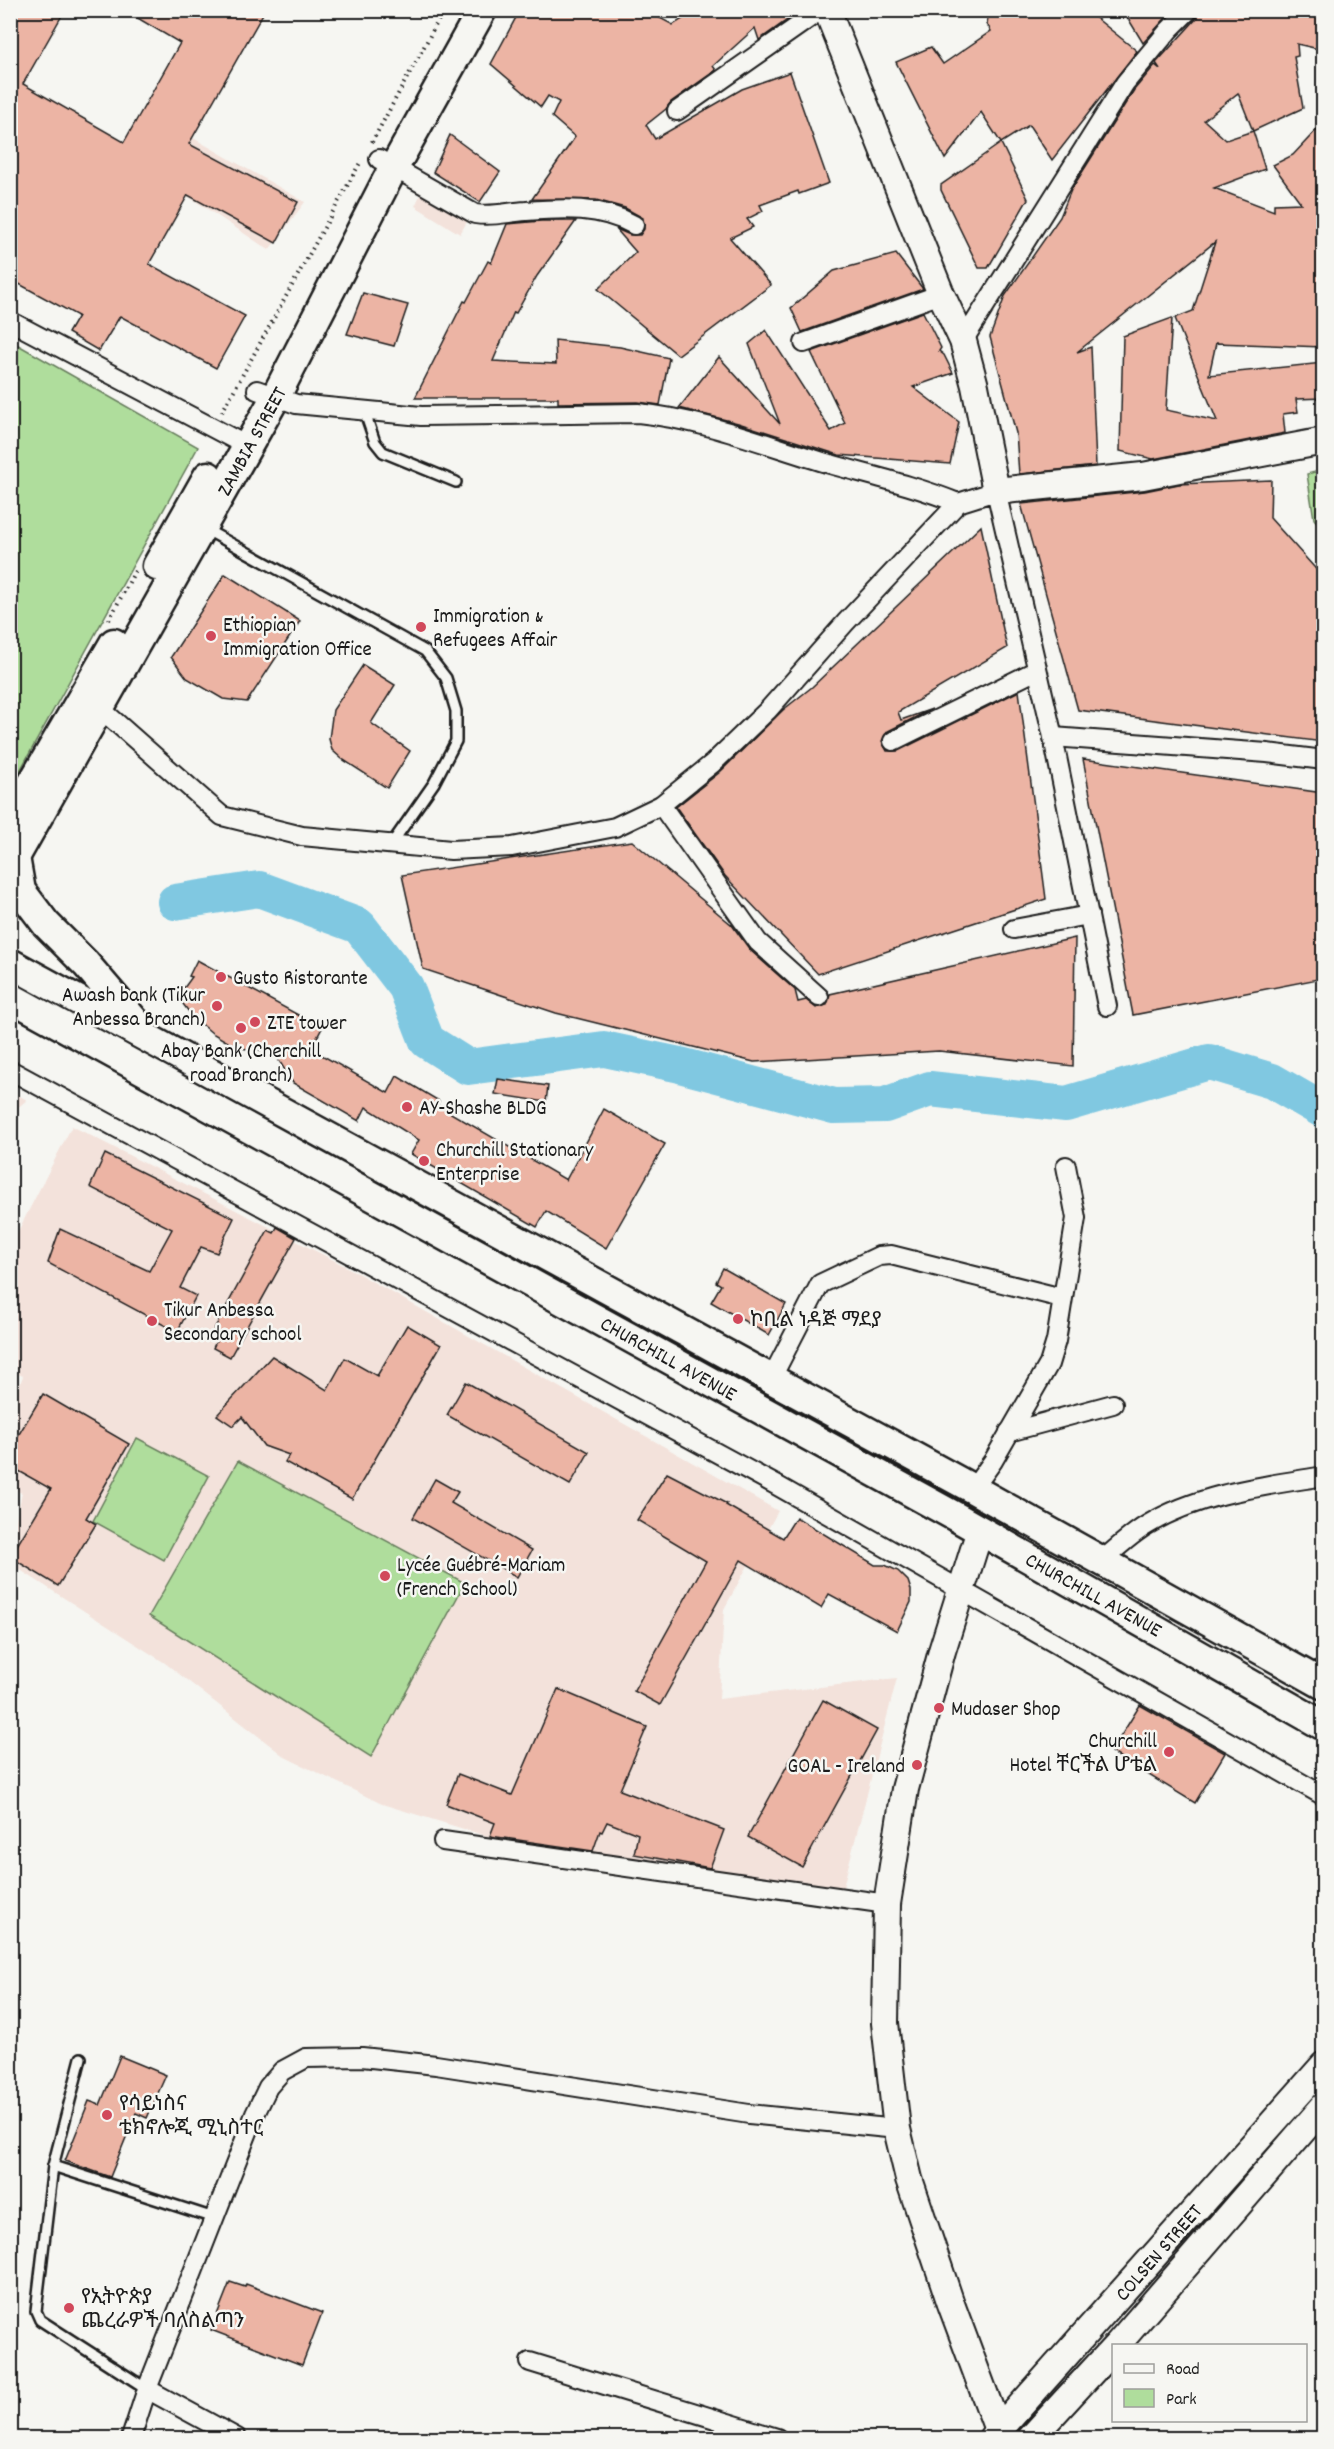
<svg xmlns="http://www.w3.org/2000/svg" width="1334" height="2449" font-family="Dekko,'Noto Sans Ethiopic',sans-serif">
<style>
.built{fill:#f3e2db}
.green{fill:#afdd9c;stroke:#667c5c;stroke-width:1.5}
.lines{fill:none;stroke-linecap:round;stroke-linejoin:round}
.river{stroke:#80c8e1;stroke-width:36}
.building{fill:#ecb4a4;stroke:#1c1c1c;stroke-width:1.5;fill-rule:evenodd}
.lane-casing{stroke:#1c1c1c;stroke-width:14}
.street-casing{stroke:#1c1c1c;stroke-width:22}
.secondary-casing{stroke:#1c1c1c;stroke-width:30}
.primary-casing{stroke:#1c1c1c;stroke-width:33}
.path{stroke:#1c1c1c;stroke-width:4;stroke-dasharray:1.5 4.5;stroke-linecap:butt}
.lane{stroke:#f6f6f2;stroke-width:9}
.street{stroke:#f6f6f2;stroke-width:18}
.secondary{stroke:#f6f6f2;stroke-width:26}
.primary{stroke:#f6f6f2;stroke-width:28}
.poi-dot{fill:#d1495b;stroke:#f6f6f2;stroke-width:2}
.labels{text-anchor:middle;stroke-width:5;stroke-linejoin:round;paint-order:stroke}
.street-label{font-size:21px;fill:#1c1c1c;stroke:#f6f6f2}
.poi-label{font-size:21px;fill:#1c1c1c;stroke:#f6f6f2;text-anchor:start}
</style>
<rect width="100%" height="100%" fill="#f6f6f2"/>
<filter id="ink" filterUnits="userSpaceOnUse"><feTurbulence type="fractalNoise" baseFrequency=".0167" numOctaves="2"/><feDisplacementMap in="SourceGraphic" scale="12" xChannelSelector="R" yChannelSelector="G"/><feConvolveMatrix kernelMatrix="1 2 1 2 8 2 1 2 1" color-interpolation-filters="sRGB"/></filter>
<g filter="url(#ink)">
<!-- built -->
<g class="built">
<polygon points="181,131 305,202 269,250 153,173"/>
<polygon points="429,176 476,206 460,234 415,206"/>
<polygon points="11,1091 27,1100 11,1113"/>
<polygon points="72,1126 345,1266 778,1511 724,1609 719,1699 897,1678 843,1887 613,1857 490,1837 382,1804 285,1757 165,1663 11,1564 11,1542 22,1493 11,1489 10,1410 23,1376 11,1371 10,1271 13,1264 11,1245"/>
</g>
<!-- green -->
<g class="green">
<polygon points="11,341 198,447 11,787"/>
<polygon points="1323,470 1324,470 1323,529 1314,519 1307,474"/>
<polygon points="137,1438 209,1476 164,1560 93,1521"/>
<polygon points="238,1461 465,1583 371,1757 149,1616"/>
</g>
<g class="lines">
<!-- river -->
<polyline class="river" points="175,902 259,889 359,926 406,987 427,1041 468,1067 604,1049 680,1065 834,1106 885,1105 930,1089 1066,1104 1209,1062 1272,1081 1324,1111"/>
</g>
<!-- building -->
<g class="building">
<polygon points="10,10 65,10 23,84 124,142 180,43 124,10 265,10 189,144 298,202 276,243 188,195 149,264 245,316 216,368 120,316 99,351 68,333 78,316 10,279"/>
<polygon points="520,10 645,10 673,25 697,10 801,10 759,40 755,28 713,66 716,70 671,102 666,109 646,125 655,139 742,89 790,72 829,183 799,194 798,191 760,205 763,211 747,219 753,227 730,238 771,285 678,355 598,289 636,252 616,229 630,235 640,235 644,229 643,218 625,208 596,200 532,199 575,137 552,117 559,102 548,96 541,107 491,64"/>
<polygon points="989,10 1086,10 1137,51 1052,160 1029,125 1001,143 981,112 945,159 896,62 931,47 943,64 991,31 987,24"/>
<polygon points="1123,10 1173,10 1143,43"/>
<path d="M 1200,10 L 1323,10 L 1323,50 L 1297,44 L 1298,56 L 1294,57 L 1303,108 L 1253,131 L 1265,169 L 1214,188 L 1274,211 L 1274,204 L 1301,203 L 1273,165 L 1293,155 L 1323,123 L 1323,347 L 1216,343 L 1209,375 L 1323,363 L 1323,398 L 1296,399 L 1298,412 L 1283,414 L 1285,433 L 1153,459 L 1120,451 L 1123,336 L 1172,318 L 1166,410 L 1217,421 L 1175,318 L 1193,311 L 1215,242 L 1077,352 L 1091,347 L 1096,466 L 1019,474 L 1016,433 L 990,337 L 1005,296 L 1060,217 L 1071,190 L 1134,90 L 1155,65 L 1160,69 L 1156,63 L 1197,18 ZM 1238,93 L 1253,131 L 1226,140 L 1204,120 Z"/>
<polygon points="450,135 500,172 480,202 433,172"/>
<polygon points="1001,143 1028,199 988,268 979,268 941,190 941,185"/>
<polygon points="541,221 576,221 537,276 516,313 514,312 493,361 556,364 555,340 620,347 669,358 660,405 638,402 558,403 558,398 415,398 464,301 466,302 488,261 491,263 507,224"/>
<polygon points="896,254 923,289 802,332 791,308 834,271"/>
<polygon points="363,293 408,305 394,346 347,334"/>
<polygon points="923,312 941,348 939,351 944,355 953,373 913,387 959,422 950,464 839,455 738,423 679,408 719,357 780,424 749,344 766,330 831,431 845,423 811,352"/>
<polygon points="1271,480 1270,518 1323,577 1323,742 1078,710 1021,504 1145,491 1179,484"/>
<polygon points="981,526 1007,648 898,712 901,720 932,709 888,731 882,741 887,751 898,751 1019,691 1046,899 818,974 725,876 676,807 720,772 783,710 812,687"/>
<polygon points="225,574 300,621 247,702 223,699 187,678 171,657"/>
<polygon points="363,665 395,685 371,723 410,751 387,788 342,759 332,750 329,739 333,710"/>
<polygon points="1083,759 1323,793 1323,978 1133,1015"/>
<polygon points="632,841 732,925 750,950 795,990 798,1002 806,1000 816,1008 827,1005 830,994 1075,938 1073,1066 939,1051 754,1062 556,1013 423,969 402,875"/>
<polygon points="197,960 322,1028 311,1049 388,1093 397,1076 439,1101 437,1105 566,1180 604,1109 665,1144 606,1248 546,1211 537,1227 411,1154 419,1140 366,1107 359,1121 293,1083 273,1051 238,1048 212,1033 192,1016 183,1004 181,992 192,977 189,976"/>
<polygon points="498,1079 548,1086 546,1102 495,1094"/>
<polygon points="105,1154 234,1218 217,1253 201,1247 180,1288 196,1296 177,1332 48,1263 60,1229 149,1271 172,1229 90,1187"/>
<polygon points="277,1227 296,1238 230,1357 213,1348 218,1337 212,1333 268,1230 274,1233"/>
<polygon points="723,1268 786,1304 769,1335 711,1302 721,1285 716,1282"/>
<polygon points="407,1325 441,1345 352,1499 285,1462 289,1455 264,1446 242,1417 233,1426 217,1415 272,1356 327,1390 345,1358 377,1376"/>
<polygon points="466,1382 589,1452 570,1485 447,1415"/>
<polygon points="43,1394 129,1444 86,1518 96,1524 58,1586 10,1557 51,1489 10,1466 10,1449"/>
<polygon points="667,1473 727,1504 726,1505 783,1538 796,1517 875,1565 885,1565 898,1571 908,1581 911,1590 911,1602 897,1631 829,1594 821,1608 741,1560 660,1705 634,1691 706,1561 637,1520"/>
<polygon points="435,1479 458,1492 451,1503 532,1550 517,1577 413,1518"/>
<polygon points="558,1689 647,1727 620,1790 724,1830 710,1868 634,1854 638,1834 607,1822 602,1832 600,1831 593,1851 490,1836 495,1823 446,1804 458,1774 512,1795"/>
<polygon points="823,1700 877,1730 802,1867 748,1837"/>
<polygon points="1140,1705 1225,1753 1195,1803 1111,1752"/>
<polygon points="120,2056 166,2075 147,2118 136,2113 110,2177 65,2161 89,2101 100,2105"/>
<polygon points="230,2282 245,2287 246,2284 322,2313 302,2365 211,2330"/>
</g>
<g class="lines">
<defs>
<g id="lane">
<polyline points="365,413 375,442 383,452 456,482"/>
<polyline points="205,529 425,651 446,678 456,711 456,741 434,783 390,846"/>
<polyline points="81,2058 53,2166 36,2311 40,2320 147,2389"/>
<polyline points="53,2166 214,2218"/>
</g>
<g id="street">
<polyline points="677,111 821,10"/>
<path d="M 379,159 L 475,214 C 493,217 508,212 526,211 C 564,208 600,206 634,225"/>
<polyline points="10,321 247,446"/>
<polyline points="963,341 1125,83 1169,30 1189,10"/>
<polyline points="804,343 941,294"/>
<path d="M 257,390 L 296,404 L 421,416 L 638,413 C 705,420 766,445 830,464 C 873,476 916,486 958,503"/>
<polyline points="93,702 222,816 302,836 451,850 512,847 615,827 661,805 713,763 768,710 846,622 958,503 996,491 1053,737 1107,1006"/>
<polyline points="1053,737 1267,753 1324,760"/>
<polyline points="893,741 1037,670"/>
<polyline points="661,805 758,942 819,997"/>
<polyline points="1014,929 1089,915"/>
<polyline points="10,1070 776,1485 1324,1796"/>
<polyline points="771,1379 820,1284 879,1256 891,1255 1062,1298"/>
<polyline points="1009,1432 1113,1404"/>
<polyline points="973,1489 993,1461 1049,1364 1056,1341 1076,1218 1066,1166"/>
<path d="M 1100,1562 C 1115,1550 1130,1535 1147,1525 C 1200,1493 1264,1486 1324,1476"/>
<polyline points="443,1841 887,1904"/>
<polyline points="530,2362 777,2438"/>
<polyline points="147,2389 237,2438"/>
<polyline points="131,2438 147,2389 255,2114 268,2087 282,2071 306,2058 362,2057 436,2065 749,2114 897,2129"/>
</g>
<g id="secondary">
<polyline points="827,10 941,294 963,341 975,386 996,491 1143,476 1324,441"/>
<polyline points="980,1530 942,1651 905,1789 887,1904 885,2023 897,2129 909,2179 951,2304 1001,2438"/>
<polyline points="1116,2346 1324,2106"/>
<polyline points="992,2438 1324,2065"/>
<polyline points="1031,2438 1114,2348"/>
</g>
<g id="primary">
<polyline points="157,566 208,476"/>
<polyline points="10,821 114,643"/>
<polyline points="15,857 21,891 46,924 86,964 139,1026"/>
<polyline points="10,866 275,398 387,180 482,10"/>
<polyline points="10,963 973,1489 1324,1685"/>
<polyline points="10,997 960,1519 1324,1726"/>
</g>
</defs>
<!-- lane casing -->
<use href="#lane" class="lane-casing"/>
<!-- street casing -->
<use href="#street" class="street-casing"/>
<!-- secondary casing -->
<use href="#secondary" class="secondary-casing"/>
<!-- primary casing -->
<use href="#primary" class="primary-casing"/>
<!-- path -->
<g class="path">
<polyline points="372,142 444,10"/>
<polyline points="222,412 361,161"/>
<polyline points="109,620 135,571"/>
</g>
<!-- lane -->
<use href="#lane" class="lane"/>
<!-- street -->
<use href="#street" class="street"/>
<!-- secondary -->
<use href="#secondary" class="secondary"/>
<!-- primary -->
<use href="#primary" class="primary"/>
</g>
</g>
<!-- markers -->
<g class="poi-dot">
<circle cx="421" cy="627" r="6"/>
<circle cx="211" cy="636" r="6"/>
<circle cx="221" cy="977" r="6"/>
<circle cx="217" cy="1006" r="6"/>
<circle cx="255" cy="1022" r="6"/>
<circle cx="241" cy="1028" r="6"/>
<circle cx="407" cy="1107" r="6"/>
<circle cx="424" cy="1161" r="6"/>
<circle cx="738" cy="1319" r="6"/>
<circle cx="152" cy="1321" r="6"/>
<circle cx="385" cy="1576" r="6"/>
<circle cx="939" cy="1708" r="6"/>
<circle cx="1169" cy="1752" r="6"/>
<circle cx="917" cy="1765" r="6"/>
<circle cx="107" cy="2115" r="6"/>
<circle cx="69" cy="2308" r="6"/>
</g>
<g class="labels">
<!-- street labels -->
<g class="street-label">
<text transform="translate(251 441) rotate(-61)" y="7">ZAMBIA STREET</text>
<text transform="translate(669 1358) rotate(29)" y="7">CHURCHILL AVENUE</text>
<text transform="translate(1094 1594) rotate(29)" y="7">CHURCHILL AVENUE</text>
<text transform="translate(1158 2252) rotate(-49)" y="7">COLSEN STREET</text>
</g>
<!-- poi labels -->
<g class="poi-label">
<text x="433" y="622">Immigration &amp;<tspan x="433" dy="24">Refugees Affair</tspan></text>
<text x="223" y="631">Ethiopian<tspan x="223" dy="24">Immigration Office</tspan></text>
<text x="233" y="984">Gusto Ristorante</text>
<text x="205" y="1001" text-anchor="end">Awash bank (Tikur<tspan x="205" dy="24">Anbessa Branch)</tspan></text>
<text x="267" y="1029">ZTE tower</text>
<text x="241" y="1057" text-anchor="middle">Abay Bank (Cherchill<tspan x="241" dy="24">road Branch)</tspan></text>
<text x="419" y="1114">AY-Shashe BLDG</text>
<text x="436" y="1156">Churchill Stationary<tspan x="436" dy="24">Enterprise</tspan></text>
<text x="164" y="1316">Tikur Anbessa<tspan x="164" dy="24">Secondary school</tspan></text>
<text x="750" y="1326">ኮቢል ነዳጅ ማደያ</text>
<text x="397" y="1571">Lycée Guébré-Mariam<tspan x="397" dy="24">(French School)</tspan></text>
<text x="951" y="1715">Mudaser Shop</text>
<text x="1157" y="1747" text-anchor="end">Churchill<tspan x="1157" dy="24">Hotel ቸርችል ሆቴል</tspan></text>
<text x="905" y="1772" text-anchor="end">GOAL - Ireland</text>
<text x="119" y="2110">የሳይነስና<tspan x="119" dy="24">ቴክኖሎጂ ሚኒስተር</tspan></text>
<text x="81" y="2303">የኢትዮጵያ<tspan x="81" dy="24">ጨረራዎች ባለስልጣን</tspan></text>
</g>
</g>
<!-- margin -->
<rect width="1334" height="2449" fill="none" stroke="#f6f6f2" stroke-width="36"/>
<rect x="18" y="18" width="1298" height="2413" fill="none" stroke="#1c1c1c" stroke-width="2" filter="url(#ink)"/>
<!-- legend -->
<rect x="1112" y="2344" width="195" height="78" fill="#f6f6f2" stroke="#9f9f9c" stroke-width="1.5"/>
<rect x="1124" y="2364" width="30" height="9" fill="#f6f6f2" stroke="#9f9f9c" stroke-width="1.5"/>
<text x="1166" y="2374" font-size="18" fill="#1c1c1c">Road</text>
<rect x="1124" y="2389" width="30" height="18" fill="#afdd9c" stroke="#9f9f9c" stroke-width="1.5"/>
<text x="1166" y="2404" font-size="18" fill="#1c1c1c">Park</text>
</svg>
